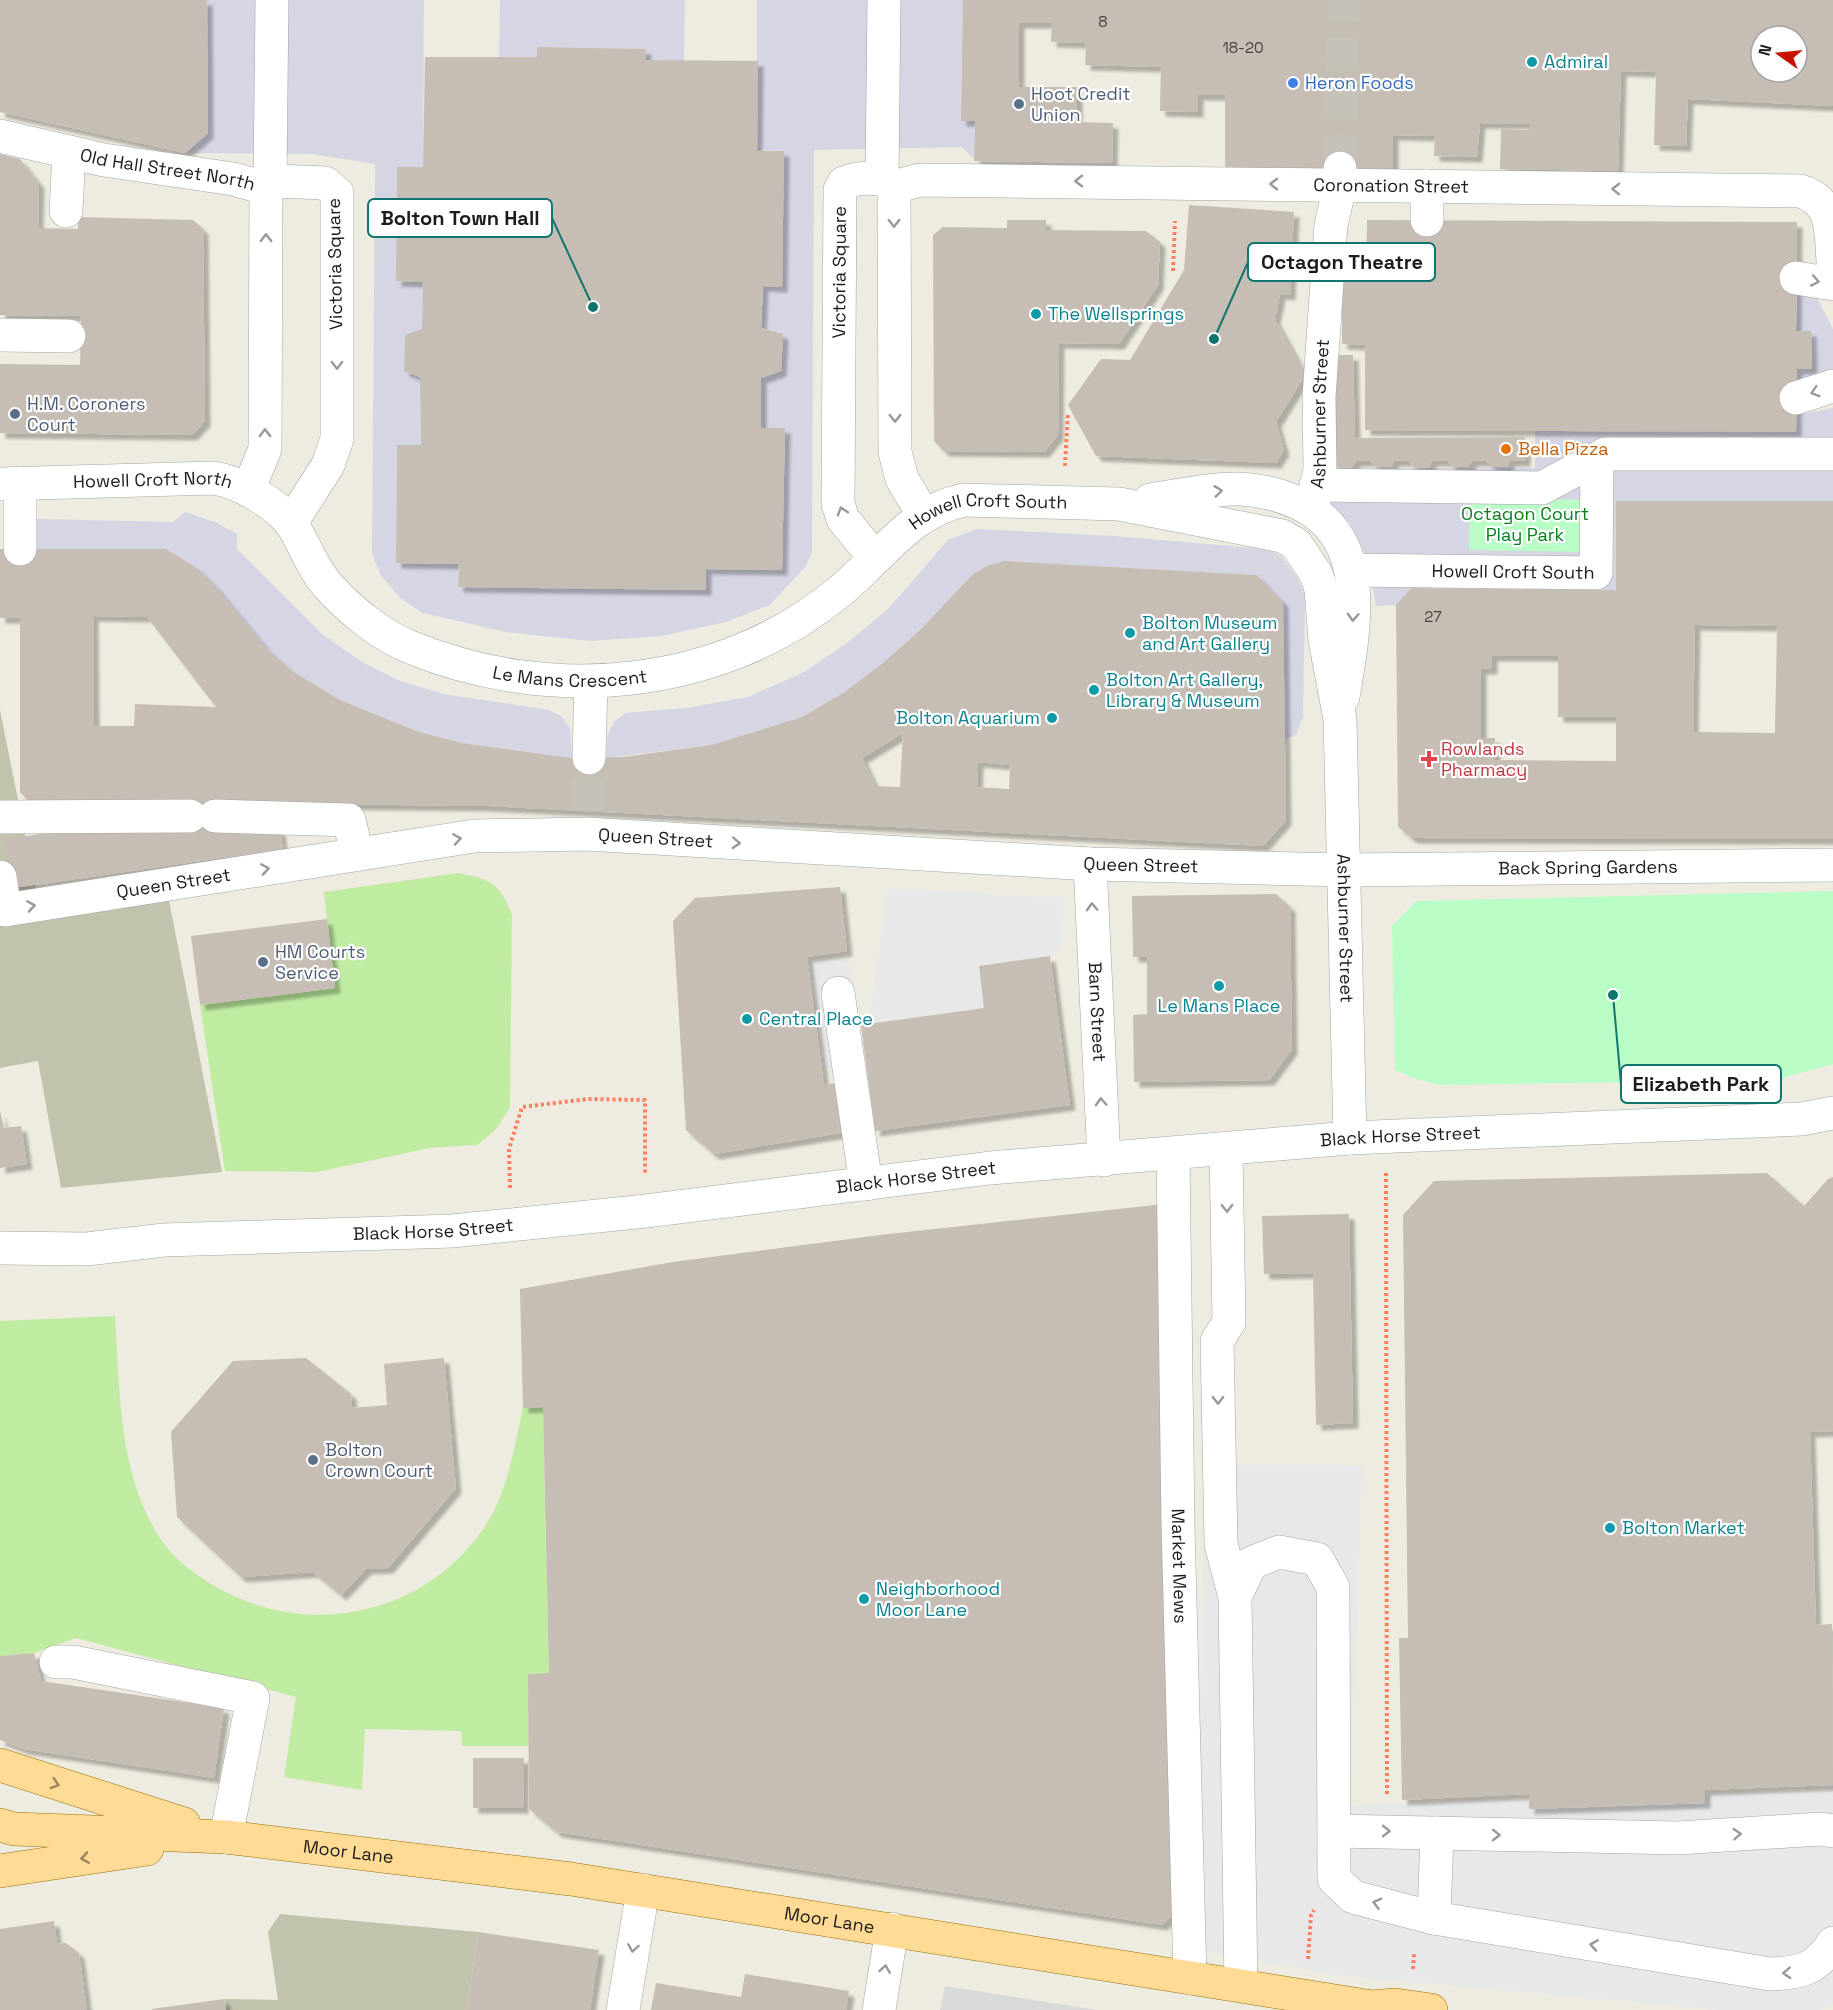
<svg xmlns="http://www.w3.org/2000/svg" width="1833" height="2010" font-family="'Space Grotesk',sans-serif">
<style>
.residential{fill:#dad9d9}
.construction{fill:#c1c3ac}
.grass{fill:#c0eca2}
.park{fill:#b9fcc5}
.parking{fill:#e8e8e8}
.plaza{fill:#d6d5e4;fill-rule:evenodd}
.building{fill:#c6bdb4;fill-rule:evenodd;filter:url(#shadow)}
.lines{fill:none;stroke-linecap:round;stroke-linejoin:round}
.minor-tunnel{stroke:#c4c2b9;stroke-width:33;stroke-dasharray:33 16;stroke-linecap:butt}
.minor-casing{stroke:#a3a3a3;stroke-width:34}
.major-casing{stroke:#947000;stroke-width:34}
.path{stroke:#ff7f61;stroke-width:4;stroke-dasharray:3 3;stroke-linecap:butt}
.minor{stroke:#fff;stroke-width:33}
.major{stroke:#ffdb95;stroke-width:33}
.oneway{stroke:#999}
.oneway2{stroke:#99855f}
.culture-dot{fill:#0f9aa8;stroke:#fff;stroke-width:2}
.shop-dot{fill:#3f7fe0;stroke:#fff;stroke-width:2}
.service-dot{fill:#5c6f8a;stroke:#fff;stroke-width:2}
.food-dot{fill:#e8710a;stroke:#fff;stroke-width:2}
.health-dot{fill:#e0444e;stroke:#fff;stroke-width:2}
.labels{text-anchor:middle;stroke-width:4.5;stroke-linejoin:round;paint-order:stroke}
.number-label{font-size:15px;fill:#464442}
.culture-label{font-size:18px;fill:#0d838f;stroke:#fff;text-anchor:start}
.shop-label{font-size:18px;fill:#366cbe;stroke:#fff;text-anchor:start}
.service-label{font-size:18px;fill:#4e5e75;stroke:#fff;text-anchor:start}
.street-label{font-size:18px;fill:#1c1c1c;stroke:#fff}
.food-label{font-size:18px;fill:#c56008;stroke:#fff;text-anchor:start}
.park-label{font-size:18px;fill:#057f1a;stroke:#fff}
.health-label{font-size:18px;fill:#be3a42;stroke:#fff;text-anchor:start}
.leader{fill:none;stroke:#0f766e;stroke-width:2}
.callout-dot{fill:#0f766e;stroke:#fff;stroke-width:2}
.callout{fill:#fff;stroke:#0f766e;stroke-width:2}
.callout-label{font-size:20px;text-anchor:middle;font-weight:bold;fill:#1c1c1c}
</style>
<defs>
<filter id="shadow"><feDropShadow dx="5.5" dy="5.5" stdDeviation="1.5" flood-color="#0004"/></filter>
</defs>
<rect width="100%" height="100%" fill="#eeebe0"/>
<!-- residential -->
<polygon class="residential" points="945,1986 1097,2010 940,2010"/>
<!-- construction -->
<g class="construction">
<polygon points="0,710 39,904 166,885 222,1172 61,1188 38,1061 0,1068"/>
<polygon points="280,1914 478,1932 467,2010 226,2010 224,1999 278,2000 268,1932"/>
</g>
<!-- grass -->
<g class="grass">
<path d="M 458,873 C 492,880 499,882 512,915 L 510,1108 L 496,1129 L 478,1145 L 430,1148 L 317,1172 L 225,1171 L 200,1005 L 335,988 L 324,892 Z"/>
<path d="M 115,1316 C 120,1392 118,1474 161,1540 C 176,1562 201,1579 224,1591 C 311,1637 419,1615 479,1535 C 507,1498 513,1452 523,1408 L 543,1407 L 549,1673 L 528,1674 L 530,1746 L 462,1746 L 461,1731 L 365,1729 L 362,1790 L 284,1777 L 296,1697 L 76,1638 L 34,1653 L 0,1656 L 0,1321 Z"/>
</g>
<!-- park -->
<g class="park">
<polygon points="1470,497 1581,500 1580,553 1468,550"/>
<polygon points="1833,891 1833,1064 1775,1080 1440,1085 1419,1080 1395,1070 1392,926 1416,901"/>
</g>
<!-- parking -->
<g class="parking">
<polygon points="887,888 1064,898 1062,945 1050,956 979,966 984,1008 869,1023"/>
<polygon points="849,957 863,1064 825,1069 811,962"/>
<polygon points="1205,1465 1363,1466 1350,1806 1833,1790 1833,2004 1821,2010 1719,2010 1343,1976 1195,1950"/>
</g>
<!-- plaza -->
<g class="plaza">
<polygon points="207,0 424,0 423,167 397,167 396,281 423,282 422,329 405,335 404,370 420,377 421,445 397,445 396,563 459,564 458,586 706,590 706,569 782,570 785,428 761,428 761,378 781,370 782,334 761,328 763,286 781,287 784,151 757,150 757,0 963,0 961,121 975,121 974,159 962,147 814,150 812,553 806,566 770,605 726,622 661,636 590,641 506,632 423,613 400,598 380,574 372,553 375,164 312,154 185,153 208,133"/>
<polygon points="500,0 685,0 684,61 645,60 645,49 537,47 537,57 499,57"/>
<polygon points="1797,291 1816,296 1833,329 1833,373 1796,379 1797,369 1811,369 1796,331"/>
<path d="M 1833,408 L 1833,501 L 1768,501 L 1616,590 L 1411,588 L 1396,605 L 1376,606 L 1368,560 L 1349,522 L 1315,491 L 1320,469 L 1535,468 L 1535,430 L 1796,431 L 1796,415 ZM 1470,497 L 1581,500 L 1580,552 L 1469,550 Z"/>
<polygon points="185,512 215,522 237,534 237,549 322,634 362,662 398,680 443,694 549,710 561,716 570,728 572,758 462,743 419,732 340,700 292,671 267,649 197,568 166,549 30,549 30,525 38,519 173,522"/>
<polygon points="977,529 1114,536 1255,548 1271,551 1282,557 1298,579 1305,596 1303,717 1296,735 1283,740 1283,602 1257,575 1004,561 989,565 973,574 921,629 883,663 843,693 802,717 711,745 606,758 608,734 614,722 625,713 686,708 748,697 804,672 847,643 889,608 948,540"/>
</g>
<!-- building -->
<g class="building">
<polygon points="0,0 207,0 208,133 185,153 0,112"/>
<path d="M 963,0 L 1833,0 L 1833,106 L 1688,99 L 1686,146 L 1654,145 L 1656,72 L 1621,71 L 1618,171 L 1500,169 L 1501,129 L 1530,130 L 1531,124 L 1480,123 L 1477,157 L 1434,156 L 1435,136 L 1393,135 L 1393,169 L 1225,167 L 1225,95 L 1198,95 L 1198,112 L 1160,111 L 1161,67 L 1085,65 L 1086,43 L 1051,42 L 1052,23 L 1019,23 L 1019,87 L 1077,87 L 1077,122 L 1113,123 L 1112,163 L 974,161 L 975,121 L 961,121 ZM 1761,36 L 1797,36 L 1797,72 L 1761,72 Z"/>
<polygon points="537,47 646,49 645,60 758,61 757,151 784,151 782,287 763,286 761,328 783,334 781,371 761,378 761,428 785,428 782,570 706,569 706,590 458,587 459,564 396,563 397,445 421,445 420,377 404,371 405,335 422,329 423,282 396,281 397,167 423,167 425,57 537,57"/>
<polygon points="0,154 20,159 39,183 38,228 78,229 78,217 193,220 203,229 205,421 192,435 0,433 0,364 80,365 81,316 0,315"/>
<polygon points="1189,205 1294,212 1290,295 1280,294 1275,319 1305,375 1276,422 1284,450 1276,463 1096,456 1068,405 1101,359 1130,360 1184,270"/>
<polygon points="1007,220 1046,220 1046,230 1146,231 1160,242 1158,285 1119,344 1059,343 1058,435 1044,452 944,451 934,441 933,235 943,227 1007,228"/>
<polygon points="1367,220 1797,222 1796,331 1811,331 1812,369 1797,369 1796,432 1365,430 1365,345 1342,344 1342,279 1366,280"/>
<polygon points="1329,355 1353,355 1355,438 1525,437 1525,461 1510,461 1507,467 1492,467 1486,461 1472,461 1468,467 1453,467 1447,461 1432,461 1429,467 1414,468 1409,461 1394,461 1391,467 1376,467 1370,461 1356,461 1352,467 1337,468 1331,461"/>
<path d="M 1616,501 L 1833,501 L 1833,839 L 1412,838 L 1398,827 L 1396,605 L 1411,588 L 1616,590 ZM 1695,625 L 1777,626 L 1775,733 L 1693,732 ZM 1492,656 L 1558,656 L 1558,717 L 1616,717 L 1616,761 L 1495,760 L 1495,738 L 1481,738 L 1481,669 L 1492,669 Z"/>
<path d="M 0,549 L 166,549 L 197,568 L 216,587 L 267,649 L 292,671 L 340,700 L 419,732 L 462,743 L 572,758 L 623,757 L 711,745 L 802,717 L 843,693 L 883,663 L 921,629 L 973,574 L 989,565 L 1004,561 L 1257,575 L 1283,602 L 1286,820 L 1263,846 L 488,806 L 211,803 L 280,830 L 283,849 L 13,888 L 4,839 L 47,833 L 195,833 L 190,803 L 28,801 L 20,792 L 20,618 L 0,618 ZM 93,616 L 147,617 L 216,707 L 135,704 L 134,726 L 94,726 ZM 903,733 L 900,787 L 875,786 L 862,758 ZM 978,762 L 1010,765 L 1009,789 L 977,787 Z"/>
<polygon points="840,887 847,951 807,957 824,1085 841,1082 847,1132 714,1154 686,1130 673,921 695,898"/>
<polygon points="1276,894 1290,907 1292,1049 1269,1080 1134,1082 1133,1015 1147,1014 1147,957 1133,957 1132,896"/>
<polygon points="327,919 335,988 200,1005 191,936"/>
<polygon points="1050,956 1070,1105 875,1131 861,1025 984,1008 979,966"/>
<polygon points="0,1111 4,1128 21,1126 27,1164 0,1168"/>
<polygon points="1767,1173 1804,1206 1828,1179 1833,1177 1833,1431 1810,1432 1816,1625 1832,1624 1833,1785 1705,1790 1705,1803 1529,1809 1529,1794 1402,1800 1399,1638 1408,1638 1403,1215 1434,1181"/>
<polygon points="1173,1203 1182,1906 1162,1925 557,1832 529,1809 528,1674 549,1673 543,1407 523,1408 520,1289 673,1262 880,1235"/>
<polygon points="1349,1214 1353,1423 1316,1425 1313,1273 1264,1274 1262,1216"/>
<polygon points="306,1358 351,1394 352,1408 387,1405 384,1364 444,1358 456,1488 388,1568 366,1569 341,1595 313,1572 241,1577 177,1517 171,1432 233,1361"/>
<polygon points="34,1653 41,1681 224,1708 214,1778 24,1749 0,1740 0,1656"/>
<polygon points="473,1758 524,1758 523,1808 473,1808"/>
<polygon points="54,1921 57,1944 66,1943 79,1953 87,2010 0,2010 0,1929"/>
<polygon points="478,1932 599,1950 590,2010 467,2010"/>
<polygon points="745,1974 849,1991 846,2010 651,2010 656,1983 741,1997"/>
<polygon points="224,1999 226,2010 152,2010 152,2009"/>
</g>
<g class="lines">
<!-- minor-tunnel -->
<g class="minor-tunnel">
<polyline points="1340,168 1344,0"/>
<polyline points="588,811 589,758"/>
</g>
<defs>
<g id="minor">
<path id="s1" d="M 0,136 L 104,160 L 233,179 L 266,188"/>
<polyline points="882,179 884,0"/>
<polyline points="270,182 272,0"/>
<polyline points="1427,186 1427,220"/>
<path id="s2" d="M 894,187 L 920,180 L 1800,191 C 1833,200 1831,230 1833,262"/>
<polyline points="66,211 69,152"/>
<polyline points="1796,278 1833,284"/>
<polyline points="0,335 69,336"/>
<polyline points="1796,398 1833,386"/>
<polyline points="20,483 20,549"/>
<path id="s3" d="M 0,484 L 214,478 C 239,482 278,504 293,526 C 305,546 314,571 330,588 C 352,612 381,635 410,647 C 551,705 720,690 839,592 C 880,559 910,511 964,500 L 1119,504 L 1282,536 L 1296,544 L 1316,574 L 1321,589 L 1325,640 L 1340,719 L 1350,1138"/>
<polyline points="1316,485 1542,488 1605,454 1833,454"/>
<polyline points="249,488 265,449 266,188 276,181 325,183 337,193 337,439 328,465 291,523"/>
<path d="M 1150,500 C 1179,496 1211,488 1241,489 C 1261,490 1280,495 1298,503 C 1374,538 1354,630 1343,697"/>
<path id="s4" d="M 1313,505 L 1320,469 L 1319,397 L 1331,225 L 1340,186 L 1340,168"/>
<path id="s5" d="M 875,558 L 843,519 L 838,504 L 840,190 L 844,183 C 858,177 883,175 894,187 L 895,452 L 902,479 L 923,514"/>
<path id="s6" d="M 1351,570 L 1596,573 L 1597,459"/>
<polyline points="589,758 591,682"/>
<polyline points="215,816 349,820 357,854"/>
<polyline points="0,817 190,816"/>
<path id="s7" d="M 1090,864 L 1104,1160"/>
<path id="s8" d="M 0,877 L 5,910 L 474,836 L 587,834 L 1090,864 L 1343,870 L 1833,865"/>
<polyline points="838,993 866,1184"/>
<polyline points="1226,1149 1229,1322 1217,1341 1221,1544 1235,1597"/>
<path id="s9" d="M 1173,1154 L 1178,1525 L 1190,1978"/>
<path id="s10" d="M 0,1248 L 87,1249 L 164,1240 L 452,1231 L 646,1211 L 990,1168 L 1350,1138 L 1801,1119 L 1833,1113"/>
<polyline points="56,1662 73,1662 253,1698 226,1837"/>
<polyline points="1335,1831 1678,1838 1820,1829 1833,1831"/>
<polyline points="1434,1918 1437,1833"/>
<path d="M 1241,1985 L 1235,1597 L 1251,1563 L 1279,1552 L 1317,1559 L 1333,1587 L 1334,1879 L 1353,1897 L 1434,1918 L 1770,1974 C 1800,1973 1816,1970 1833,1943"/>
<polyline points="623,2010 643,1890"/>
<polyline points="879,2010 892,1929"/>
</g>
<g id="major">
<polyline points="0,1765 184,1824"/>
<path id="s11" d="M 0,1825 L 14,1829 L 226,1837 L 571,1879 L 1372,2007 L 1395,2005 L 1431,2010"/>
<polyline points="0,1871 147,1849"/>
</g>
</defs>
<!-- minor casing -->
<use href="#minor" class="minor-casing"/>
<!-- major casing -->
<use href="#major" class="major-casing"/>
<!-- path -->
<g class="path">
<polyline points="1173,271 1175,221"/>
<polyline points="1065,466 1068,413"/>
<polyline points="1386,1173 1387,1796"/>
<polyline points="510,1188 509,1149 522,1107 588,1099 645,1100 645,1175"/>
<polyline points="1308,1959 1311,1915 1314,1910"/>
<polyline points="1413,1969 1414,1953"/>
</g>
<!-- minor -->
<use href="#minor" class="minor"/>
<!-- major -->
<use href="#major" class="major"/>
</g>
<!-- one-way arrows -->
<defs><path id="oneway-chevron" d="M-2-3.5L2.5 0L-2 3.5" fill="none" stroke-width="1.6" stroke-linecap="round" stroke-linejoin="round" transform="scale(1.5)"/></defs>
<g class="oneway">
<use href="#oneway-chevron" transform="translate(1079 181) rotate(-180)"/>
<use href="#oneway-chevron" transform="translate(1274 184) rotate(-179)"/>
<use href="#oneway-chevron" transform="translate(1616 189) rotate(-179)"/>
<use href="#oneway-chevron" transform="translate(894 223) rotate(90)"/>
<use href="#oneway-chevron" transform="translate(266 238) rotate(-90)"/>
<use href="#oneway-chevron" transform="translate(1815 281) rotate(11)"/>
<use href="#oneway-chevron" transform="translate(337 365) rotate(90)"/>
<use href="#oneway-chevron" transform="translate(1815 392) rotate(163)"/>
<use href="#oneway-chevron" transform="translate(895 418) rotate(90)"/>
<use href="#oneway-chevron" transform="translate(265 433) rotate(-90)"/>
<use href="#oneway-chevron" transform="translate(1218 491) rotate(-7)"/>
<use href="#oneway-chevron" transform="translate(842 511) rotate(-107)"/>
<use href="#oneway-chevron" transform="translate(1353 617) rotate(93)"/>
<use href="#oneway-chevron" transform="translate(457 839) rotate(-9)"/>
<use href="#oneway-chevron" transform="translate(736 843) rotate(3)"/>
<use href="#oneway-chevron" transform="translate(265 869) rotate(-9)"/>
<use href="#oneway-chevron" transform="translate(31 906) rotate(-9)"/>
<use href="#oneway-chevron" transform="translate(1092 907) rotate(-93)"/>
<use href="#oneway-chevron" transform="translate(1101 1102) rotate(-93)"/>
<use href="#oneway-chevron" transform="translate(1227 1208) rotate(89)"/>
<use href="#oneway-chevron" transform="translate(1218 1400) rotate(89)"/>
<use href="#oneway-chevron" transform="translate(1386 1831)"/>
<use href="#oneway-chevron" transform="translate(1737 1834) rotate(-4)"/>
<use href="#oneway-chevron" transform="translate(1496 1835) rotate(1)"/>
<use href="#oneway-chevron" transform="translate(1377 1903) rotate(-165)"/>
<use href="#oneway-chevron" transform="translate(1594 1945) rotate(-171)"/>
<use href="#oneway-chevron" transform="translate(633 1948) rotate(99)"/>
<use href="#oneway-chevron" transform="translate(885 1969) rotate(-81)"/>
<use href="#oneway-chevron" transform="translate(1787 1973) rotate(177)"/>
</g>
<g class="oneway2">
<use href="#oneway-chevron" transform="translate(55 1784) rotate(17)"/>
<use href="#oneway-chevron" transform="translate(85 1858) rotate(171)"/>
</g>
<!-- markers -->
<g class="culture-dot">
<circle cx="1532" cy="62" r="6"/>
<circle cx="1036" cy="314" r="6"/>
<circle cx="1130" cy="633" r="6"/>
<circle cx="1094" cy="690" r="6"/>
<circle cx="1052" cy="718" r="6"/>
<circle cx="1219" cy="986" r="6"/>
<circle cx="747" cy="1019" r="6"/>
<circle cx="1610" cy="1528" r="6"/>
<circle cx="864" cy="1599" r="6"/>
</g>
<circle class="shop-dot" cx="1293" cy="83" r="6"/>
<g class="service-dot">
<circle cx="1019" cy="104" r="6"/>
<circle cx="15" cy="414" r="6"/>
<circle cx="263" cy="962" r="6"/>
<circle cx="313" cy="1460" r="6"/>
</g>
<circle class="food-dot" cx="1506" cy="449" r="6"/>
<path class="health-dot" d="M1426 750h6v6h6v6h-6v6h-6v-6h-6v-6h6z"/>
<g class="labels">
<!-- number labels -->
<g class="number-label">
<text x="1103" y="27">8</text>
<text x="1243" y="53">18-20</text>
<text x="1433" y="622">27</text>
</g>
<!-- culture labels -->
<g class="culture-label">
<text x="1544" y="68">Admiral</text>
<text x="1048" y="320">The Wellsprings</text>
<text x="1142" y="629">Bolton Museum<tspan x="1142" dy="21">and Art Gallery</tspan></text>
<text x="1106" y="686">Bolton Art Gallery,<tspan x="1106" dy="21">Library &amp; Museum</tspan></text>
<text x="1040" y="724" text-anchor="end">Bolton Aquarium</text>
<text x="1219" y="1012" text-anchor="middle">Le Mans Place</text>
<text x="759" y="1025">Central Place</text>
<text x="1622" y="1534">Bolton Market</text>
<text x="876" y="1595">Neighborhood<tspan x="876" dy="21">Moor Lane</tspan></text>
</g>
<!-- shop labels -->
<g class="shop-label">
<text x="1305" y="89">Heron Foods</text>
</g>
<!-- service labels -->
<g class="service-label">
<text x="1031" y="100">Hoot Credit<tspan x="1031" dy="21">Union</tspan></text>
<text x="27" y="410">H.M. Coroners<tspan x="27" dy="21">Court</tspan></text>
<text x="275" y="958">HM Courts<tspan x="275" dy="21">Service</tspan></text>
<text x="325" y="1456">Bolton<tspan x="325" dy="21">Crown Court</tspan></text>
</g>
<!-- street labels -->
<g class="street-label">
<text dy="6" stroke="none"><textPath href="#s1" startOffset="171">Old Hall Street North</textPath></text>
<text dy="6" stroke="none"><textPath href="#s2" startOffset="498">Coronation Street</textPath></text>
<text transform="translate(335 264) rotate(-91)" y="6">Victoria Square</text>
<text dy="6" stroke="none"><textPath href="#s5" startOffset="298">Victoria Square</textPath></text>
<text dy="6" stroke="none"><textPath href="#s4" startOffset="92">Ashburner Street</textPath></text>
<text dy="6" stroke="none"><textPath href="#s3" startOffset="153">Howell Croft North</textPath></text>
<text dy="6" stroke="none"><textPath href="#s3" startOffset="1114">Howell Croft South</textPath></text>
<text dy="6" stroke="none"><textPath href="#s6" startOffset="162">Howell Croft South</textPath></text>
<text dy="6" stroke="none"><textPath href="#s3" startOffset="645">Le Mans Crescent</textPath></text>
<text dy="6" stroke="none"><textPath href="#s8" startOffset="690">Queen Street</textPath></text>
<text dy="6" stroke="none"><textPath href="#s8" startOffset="1176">Queen Street</textPath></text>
<text dy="6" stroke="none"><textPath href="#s8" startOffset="1623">Back Spring Gardens</textPath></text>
<text dy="6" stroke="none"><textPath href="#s8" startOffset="204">Queen Street</textPath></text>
<text dy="6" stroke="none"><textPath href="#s3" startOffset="1822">Ashburner Street</textPath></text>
<text dy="6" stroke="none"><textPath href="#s7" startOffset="148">Barn Street</textPath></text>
<text dy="6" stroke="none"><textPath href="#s10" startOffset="1406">Black Horse Street</textPath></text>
<text dy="6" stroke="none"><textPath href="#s10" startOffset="920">Black Horse Street</textPath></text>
<text dy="6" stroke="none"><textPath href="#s10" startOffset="434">Black Horse Street</textPath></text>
<text dy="6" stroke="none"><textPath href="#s9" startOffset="412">Market Mews</textPath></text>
<text dy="6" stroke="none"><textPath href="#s11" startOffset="350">Moor Lane</textPath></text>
<text dy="6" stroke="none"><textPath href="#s11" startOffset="836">Moor Lane</textPath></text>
</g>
<!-- food labels -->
<g class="food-label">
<text x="1518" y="455">Bella Pizza</text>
</g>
<!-- park labels -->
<g class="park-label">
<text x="1525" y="520">Octagon Court<tspan x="1525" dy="21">Play Park</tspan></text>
</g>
<!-- health labels -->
<g class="health-label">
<text x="1441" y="755">Rowlands<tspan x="1441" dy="21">Pharmacy</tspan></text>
</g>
</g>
<!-- callouts -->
<path class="leader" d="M593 307L552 218M1214 339L1248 262M1613 995L1621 1084"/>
<g class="callout-dot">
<circle cx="593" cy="307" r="6"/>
<circle cx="1214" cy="339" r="6"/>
<circle cx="1613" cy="995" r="6"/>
</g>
<g class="callout">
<rect x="368" y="199" width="184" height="38" rx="6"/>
<rect x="1248" y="243" width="187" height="38" rx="6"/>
<rect x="1621" y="1065" width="160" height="38" rx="6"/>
</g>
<g class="callout-label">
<text x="460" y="225">Bolton Town Hall</text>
<text x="1342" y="269">Octagon Theatre</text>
<text x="1701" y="1091">Elizabeth Park</text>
</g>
<!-- north arrow -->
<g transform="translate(1779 54) rotate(285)"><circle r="28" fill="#ffffff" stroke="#a4a4a4" stroke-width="1.5"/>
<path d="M0-4.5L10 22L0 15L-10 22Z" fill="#c81200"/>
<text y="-9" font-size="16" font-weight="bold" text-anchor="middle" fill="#1c1c1c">N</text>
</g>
</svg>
